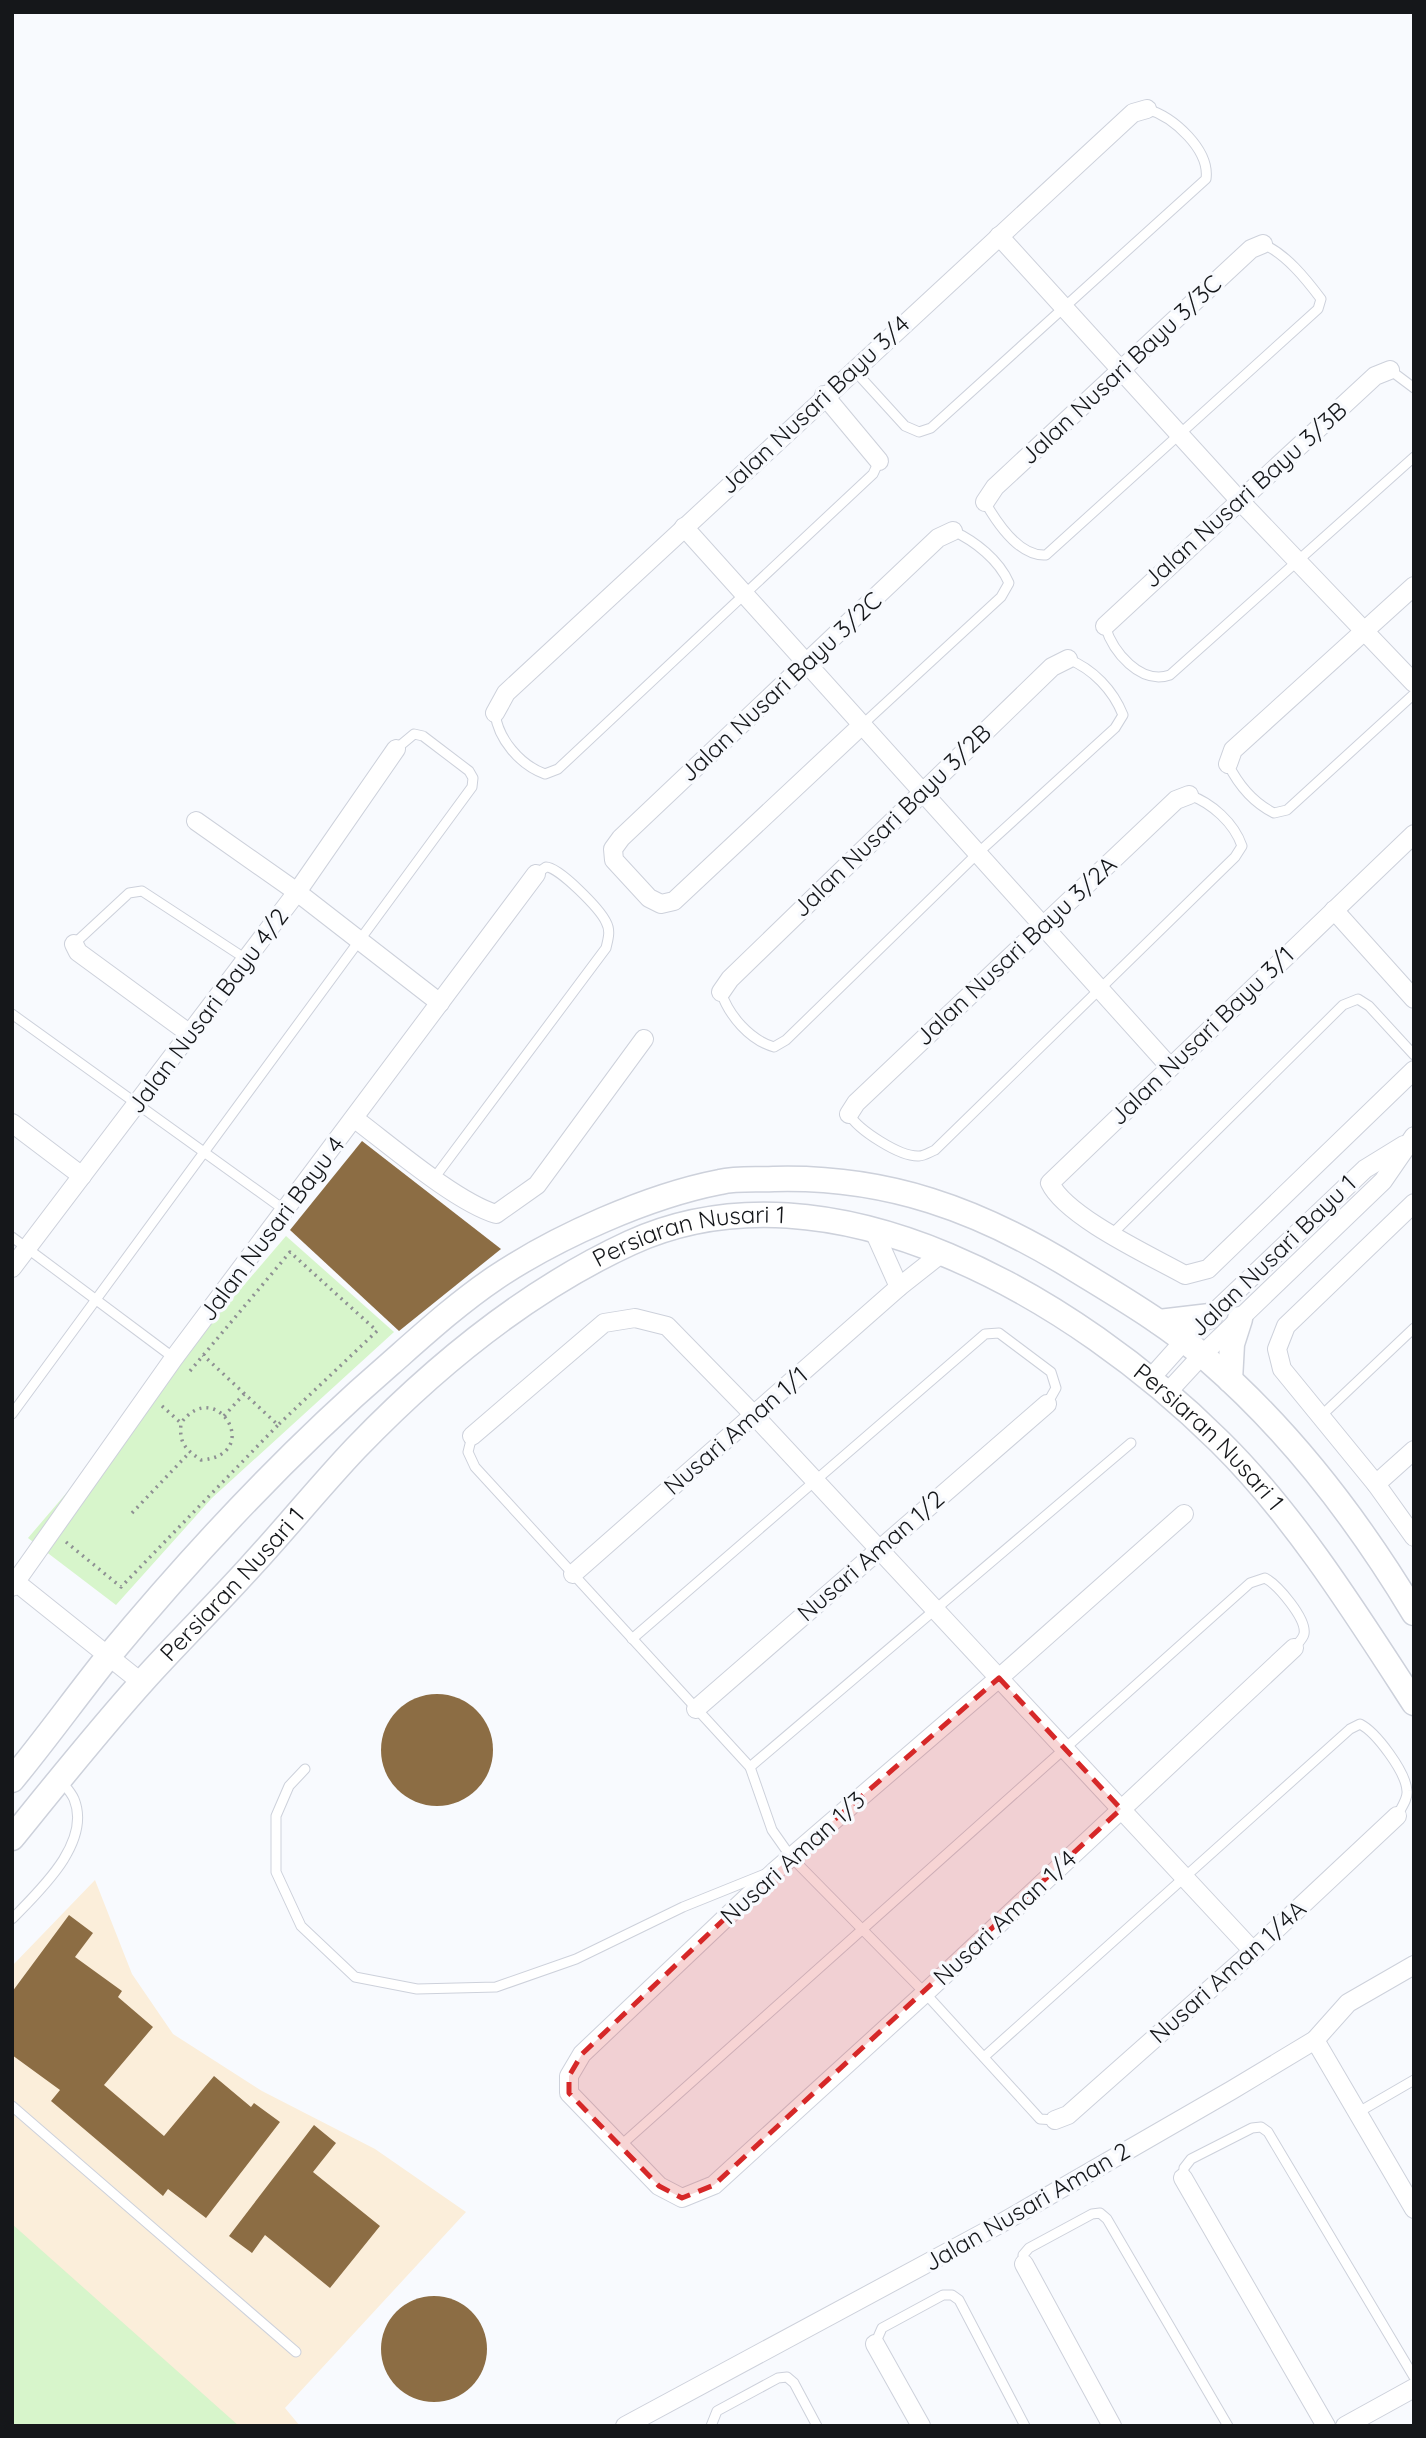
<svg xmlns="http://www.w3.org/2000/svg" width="1426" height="2438" font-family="Quicksand,sans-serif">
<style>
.education{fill:#fbeeda}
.green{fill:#d7f5cb}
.building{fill:#8c6d44}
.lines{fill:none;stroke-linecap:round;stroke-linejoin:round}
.lane-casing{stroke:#cdd1db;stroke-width:11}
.street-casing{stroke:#cdd1db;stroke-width:20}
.secondary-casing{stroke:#cdd1db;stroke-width:27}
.path{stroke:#8e9093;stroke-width:3.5;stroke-dasharray:2 5;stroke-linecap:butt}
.lane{stroke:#fff;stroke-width:9}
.street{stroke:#fff;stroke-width:18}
.secondary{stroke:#fff;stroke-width:24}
.marked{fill:#d62828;fill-opacity:0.2;stroke:#d62828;stroke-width:5;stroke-dasharray:14 9;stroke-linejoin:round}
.labels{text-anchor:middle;stroke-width:7;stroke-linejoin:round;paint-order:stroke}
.street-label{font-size:24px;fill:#15171a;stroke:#f8fafe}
</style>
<rect width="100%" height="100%" fill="#f8fafe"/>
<!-- education -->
<polygon class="education" points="95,1880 132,1974 173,2034 262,2091 375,2149 466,2212 285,2408 300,2426 12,2426 12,1966"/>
<!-- green -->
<g class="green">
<polygon points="286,1236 394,1332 212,1498 116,1605 28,1538"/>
<polygon points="12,2224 239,2426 12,2426"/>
</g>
<!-- building -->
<g class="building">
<polygon points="362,1141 501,1249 399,1331 290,1230"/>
<circle cx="437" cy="1750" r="56"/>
<polygon points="69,1915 93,1933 75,1957 122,1991 118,1997 153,2027 104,2085 164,2136 214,2076 251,2107 254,2103 280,2122 206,2218 168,2189 163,2196 51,2101 60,2090 12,2055 12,1992"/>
<polygon points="314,2125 336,2143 313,2172 380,2226 330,2288 265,2235 252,2253 229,2236"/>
<circle cx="434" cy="2349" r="53"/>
</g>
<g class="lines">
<defs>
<g id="lane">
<path d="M 854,370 L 905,426 L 919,432 L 931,428 L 1206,179 C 1210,150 1174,117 1147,109"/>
<polyline points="1390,370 1414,388"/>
<path d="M 985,502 C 997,523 1019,557 1046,555 L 1318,309 L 1321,299 C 1306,279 1286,254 1263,244"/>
<path d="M 1105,626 C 1113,652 1140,685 1170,675 L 1414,457"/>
<path d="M 495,713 C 498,739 520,765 545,774 L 558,769 L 873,474 L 879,461"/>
<path d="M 862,725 L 1001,597 L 1009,583 C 999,560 975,541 953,531"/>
<path d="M 1228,764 C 1238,784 1254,803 1274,813 L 1287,810 L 1414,694"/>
<polyline points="74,944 129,893 142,891 246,959"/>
<path d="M 721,992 C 729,1016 750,1040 774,1047 L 786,1040 L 979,852 L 1115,728 L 1123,715 C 1113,690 1093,669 1068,659"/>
<polyline points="12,1014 286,1211"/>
<path d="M 849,1114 C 858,1130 900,1157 919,1156 C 924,1156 930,1152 935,1150 L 1235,857 L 1242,846 C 1234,823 1212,803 1189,795"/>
<path d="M 435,1177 L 606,948 C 608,939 611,931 606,922 C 600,909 559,867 546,867 L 536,874"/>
<polyline points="1111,1235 1343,1005 1358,999 1369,1006 1414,1055"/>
<polyline points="12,1237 174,1358"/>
<polyline points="12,1414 472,787 473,778 469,771 423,736 414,734 396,749"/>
<polyline points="1321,1416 1414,1328"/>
<polyline points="472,1436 468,1452 475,1467 750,1767 772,1830 791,1857 925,1993 1040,2119 1055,2120"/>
<polyline points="632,1639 985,1334 999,1333 1051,1372 1056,1388 1047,1404"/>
<polyline points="750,1767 1131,1443"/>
<polyline points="305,1769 289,1786 276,1816 276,1872 301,1926 355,1977 417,1989 496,1987 576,1959 683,1907 765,1874"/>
<path d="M 12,1919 C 39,1891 92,1843 74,1799 C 71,1792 65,1786 61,1781"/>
<path d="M 984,2057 L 1350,1729 L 1360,1724 C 1376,1732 1406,1772 1407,1791 C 1408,1799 1401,1808 1397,1816"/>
<polyline points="12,2106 296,2352"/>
<polyline points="1357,2113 1414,2080"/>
<path d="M 620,2146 L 1250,1583 L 1265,1578 C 1278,1585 1307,1619 1304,1634 C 1303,1639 1297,1644 1294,1648"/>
<polyline points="1183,2178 1184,2168 1191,2159 1252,2128 1261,2127 1268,2132 1414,2377"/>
<polyline points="1024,2264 1023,2255 1029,2248 1092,2214 1100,2213 1107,2219 1228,2426"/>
<polyline points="875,2344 882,2328 943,2295 952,2295 959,2300 1025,2426"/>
<polyline points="711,2426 717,2411 778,2378 787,2377 794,2383 817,2426"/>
</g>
<g id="street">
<polyline points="999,236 1240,501 1414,683"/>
<polyline points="824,395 879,461"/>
<polyline points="985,502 995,487 1251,249 1263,244"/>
<polyline points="684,527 1170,1067"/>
<polyline points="1105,626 1375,376 1390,370"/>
<polyline points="495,713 506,693 1133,113 1147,109"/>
<polyline points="862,725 674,901 661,904 649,898 614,860 613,849 621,838 938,538 953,531"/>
<polyline points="1228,764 1233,750 1414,586"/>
<polyline points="196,821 297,892 440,1003"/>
<path d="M 1414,834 L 1050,1183 C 1066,1217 1151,1256 1185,1275 L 1208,1269 L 1414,1070"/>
<polyline points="1334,910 1414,999"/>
<polyline points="74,944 78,952 190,1034"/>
<polyline points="721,992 730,979 1052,667 1068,659"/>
<polyline points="849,1114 856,1103 1176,800 1189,795"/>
<path d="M 355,1119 C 391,1146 456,1202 496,1214 L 537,1185 L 644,1039"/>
<polyline points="12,1123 82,1176"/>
<polyline points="1414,1203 1286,1326 1277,1349 1282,1369 1376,1484 1414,1537"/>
<polyline points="873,1229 899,1287"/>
<polyline points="12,1268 297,892 396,749"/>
<polyline points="1150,1379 1184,1341 1365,1169 1404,1145"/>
<polyline points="1166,1394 1202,1355 1383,1181 1414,1136"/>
<polyline points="472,1436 604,1323 635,1318 667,1326 754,1415 1253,1951"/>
<polyline points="1376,1484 1414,1450"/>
<polyline points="1184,1514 999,1678 776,1870 582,2054 569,2076 569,2093 659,2186 682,2198 714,2185 925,1993 1294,1648"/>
<polyline points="573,1574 899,1287 942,1253"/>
<polyline points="12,1579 142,1683"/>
<polyline points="12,1587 174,1358 536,874"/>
<polyline points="696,1709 1047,1404"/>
<polyline points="1315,2040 1414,2209"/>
<polyline points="1055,2120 1068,2115 1253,1951 1397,1816"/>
<polyline points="1183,2178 1326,2426"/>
<polyline points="1024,2264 1112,2426"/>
<polyline points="875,2344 921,2426"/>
<polyline points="625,2426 998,2225 1232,2090 1315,2040 1348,2003 1414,1965"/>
<polyline points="1345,2426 1414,2388"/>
</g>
<g id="secondary">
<polyline points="1159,1322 1210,1316"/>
<polyline points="1230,1380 1232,1344 1240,1319"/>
<path d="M 12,1780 C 45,1740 75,1698 107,1658 C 194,1553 287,1453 390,1364 C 424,1334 458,1303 495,1278 C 556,1237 648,1196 720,1182 C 737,1178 756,1180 774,1179 C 887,1176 979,1210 1073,1268 C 1120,1297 1167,1324 1208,1360 C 1290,1431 1358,1520 1414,1613"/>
<path id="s1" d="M 12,1838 C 55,1785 98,1731 143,1681 C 178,1642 216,1605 251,1566 C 287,1527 320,1486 356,1448 C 435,1366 526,1291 630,1243 C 832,1151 1079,1302 1220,1442 C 1295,1516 1357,1615 1414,1703"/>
</g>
</defs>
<!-- lane casing -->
<use href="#lane" class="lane-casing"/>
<!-- street casing -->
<use href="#street" class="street-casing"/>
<!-- secondary casing -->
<use href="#secondary" class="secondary-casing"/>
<!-- path -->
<g class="path">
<polyline points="190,1371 290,1252 377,1331 278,1425 203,1355"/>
<path d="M 162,1406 L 181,1423 C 179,1443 185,1449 201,1460 C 265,1455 216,1375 181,1423"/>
<polyline points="224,1416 244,1394"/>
<polyline points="132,1513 190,1452"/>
<polyline points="66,1542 121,1587 278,1425"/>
</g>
<!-- lane -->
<use href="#lane" class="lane"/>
<!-- street -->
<use href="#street" class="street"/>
<!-- secondary -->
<use href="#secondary" class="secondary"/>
</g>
<!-- marked area -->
<path class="marked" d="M 999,1678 L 1121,1809 L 714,2185 L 682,2198 L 659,2186 L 569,2093 L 569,2076 L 582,2054 L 776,1870 Z"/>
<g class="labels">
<!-- street labels -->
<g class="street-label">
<text transform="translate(1121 370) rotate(-43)" y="8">Jalan Nusari Bayu 3/3C</text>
<text transform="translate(815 405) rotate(-43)" y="8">Jalan Nusari Bayu 3/4</text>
<text transform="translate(1245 495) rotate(-42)" y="8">Jalan Nusari Bayu 3/3B</text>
<text transform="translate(781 687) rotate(-43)" y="8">Jalan Nusari Bayu 3/2C</text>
<text transform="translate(892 821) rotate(-44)" y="8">Jalan Nusari Bayu 3/2B</text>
<text transform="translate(1016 951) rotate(-43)" y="8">Jalan Nusari Bayu 3/2A</text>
<text transform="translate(208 1011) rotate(-53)" y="8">Jalan Nusari Bayu 4/2</text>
<text transform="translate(1202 1036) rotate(-44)" y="8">Jalan Nusari Bayu 3/1</text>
<text transform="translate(272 1229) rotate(-53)" y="8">Jalan Nusari Bayu 4</text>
<text dy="8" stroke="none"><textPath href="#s1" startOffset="924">Persiaran Nusari 1</textPath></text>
<text transform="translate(1273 1256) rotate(-44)" y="8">Jalan Nusari Bayu 1</text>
<text transform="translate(736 1431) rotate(-41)" y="8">Nusari Aman 1/1</text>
<text dy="8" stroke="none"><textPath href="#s1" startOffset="1512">Persiaran Nusari 1</textPath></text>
<text transform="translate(871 1556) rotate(-41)" y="8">Nusari Aman 1/2</text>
<text dy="8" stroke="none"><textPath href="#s1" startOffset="336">Persiaran Nusari 1</textPath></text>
<text transform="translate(793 1858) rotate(-42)" y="8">Nusari Aman 1/3</text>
<text transform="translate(1005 1918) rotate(-43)" y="8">Nusari Aman 1/4</text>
<text transform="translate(1228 1972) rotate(-42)" y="8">Nusari Aman 1/4A</text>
<text transform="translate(1027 2207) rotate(-30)" y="8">Jalan Nusari Aman 2</text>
</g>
</g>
<!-- border -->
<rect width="1426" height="2438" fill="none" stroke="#15171a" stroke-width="28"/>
</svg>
